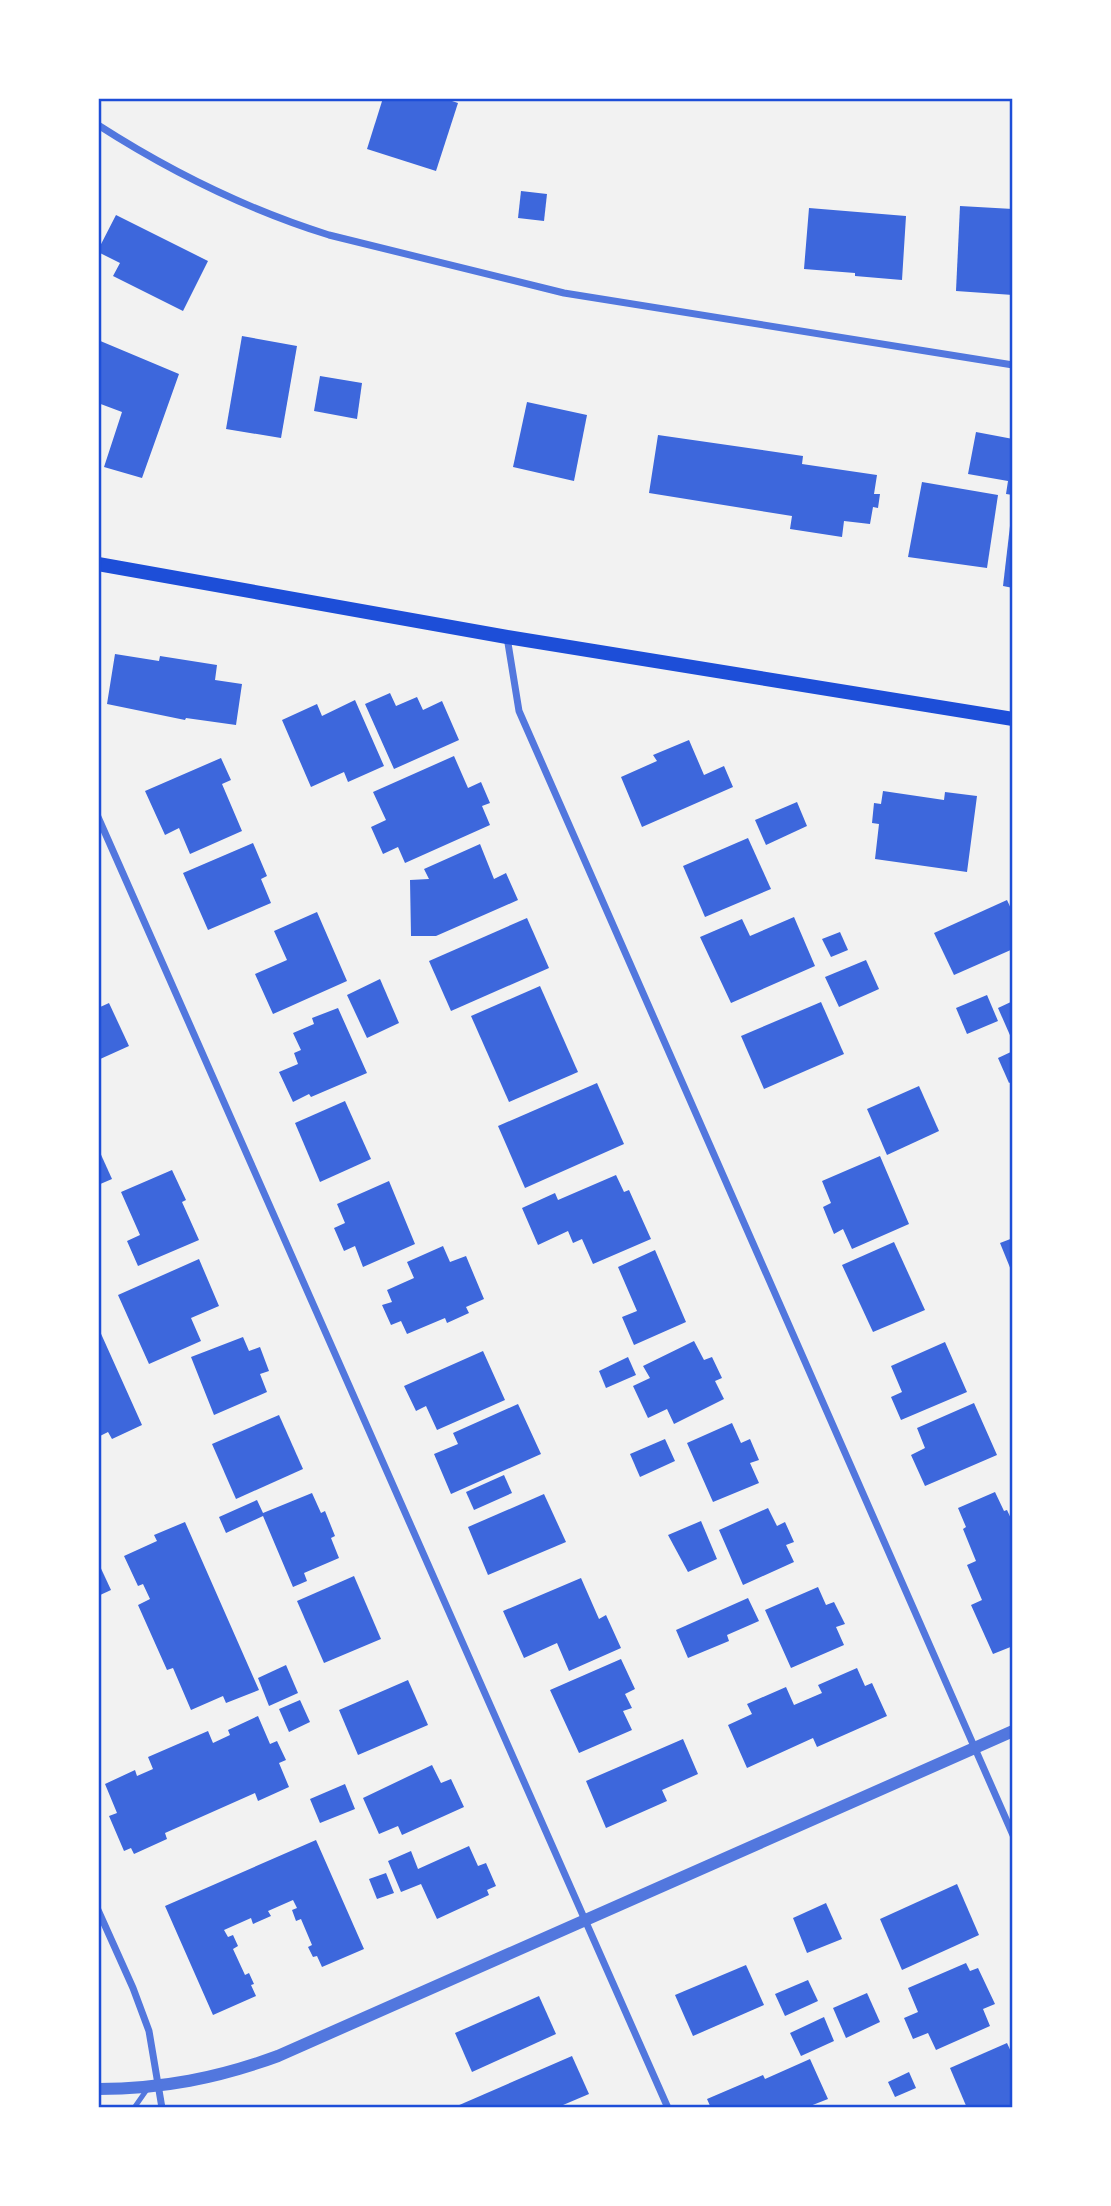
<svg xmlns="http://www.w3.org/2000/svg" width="1111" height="2206" font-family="Poppins,sans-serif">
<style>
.building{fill:#3d67dc}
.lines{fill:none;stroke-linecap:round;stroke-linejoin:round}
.service{stroke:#5277de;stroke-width:5}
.minor{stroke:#5277de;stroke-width:7}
.tertiary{stroke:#5277de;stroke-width:12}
.secondary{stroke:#1d4ed8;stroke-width:14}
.neatline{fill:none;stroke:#1d4ed8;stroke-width:2.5}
</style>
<rect width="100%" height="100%" fill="#f2f2f2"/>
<!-- building -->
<g class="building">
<polygon points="383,98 443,98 458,103 436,171 367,149"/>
<polygon points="521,191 547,194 544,221 518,218"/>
<polygon points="960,206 1013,209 1013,295 956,291"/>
<polygon points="809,208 906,216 902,280 855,276 855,273 804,269"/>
<polygon points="116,215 208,261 183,311 113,276 120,263 98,252 98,250"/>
<polygon points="242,336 297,346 281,438 226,429"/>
<polygon points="98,340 179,374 142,478 104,467 122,412 98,403"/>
<polygon points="320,376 362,383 357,419 314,411"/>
<polygon points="527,402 587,415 574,481 513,467"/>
<polygon points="976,432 1013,439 1013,495 1006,494 1008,481 968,474"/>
<polygon points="658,435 803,456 802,464 877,475 874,494 880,494 878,508 873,507 870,524 844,521 842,537 790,529 792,516 649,493"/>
<polygon points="922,482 998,495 987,568 908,557"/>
<polygon points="1010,526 1013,527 1013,588 1003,586"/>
<polygon points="115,654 159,661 160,656 217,665 215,680 242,684 236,725 186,718 185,720 107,704"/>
<polygon points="390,693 396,706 417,697 423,710 442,701 459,740 394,769 365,704"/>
<polygon points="355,700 384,766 348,782 344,772 311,787 282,720 317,704 322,716"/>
<polygon points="689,740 704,775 724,766 733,787 642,827 621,777 657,761 653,755"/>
<polygon points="454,756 468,788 481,782 490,803 482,806 490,825 405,863 398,847 383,854 371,827 386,820 373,792"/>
<polygon points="221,758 231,780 222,784 242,831 190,854 179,828 165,835 145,791"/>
<polygon points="883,791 944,800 945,792 977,796 967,872 875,859 879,824 872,823 874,803 881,804"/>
<polygon points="797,802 807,826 766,845 755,820"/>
<polygon points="748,838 771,889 705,917 683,866"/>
<polygon points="253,843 267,876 261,879 271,903 208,930 183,873"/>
<polygon points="480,844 494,879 506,873 518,900 436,936 411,936 410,880 429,879 424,869"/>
<polygon points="1007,900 1013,913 1013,949 954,975 934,933"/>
<polygon points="317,912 347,981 273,1014 255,974 287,960 274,931"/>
<polygon points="794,917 815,966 731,1003 700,937 742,919 750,936"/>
<polygon points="527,918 549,968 451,1011 429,961"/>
<polygon points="840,932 848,950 831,957 822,939"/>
<polygon points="866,960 879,989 839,1007 825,977"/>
<polygon points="380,979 399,1023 367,1038 347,995"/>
<polygon points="540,986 578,1072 509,1102 471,1016"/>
<polygon points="987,995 998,1021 967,1034 956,1008"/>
<polygon points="1013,1001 1013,1042 998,1008"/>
<polygon points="821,1002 844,1054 764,1089 741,1036"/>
<polygon points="109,1003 129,1046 98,1060 98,1008"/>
<polygon points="338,1008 367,1073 311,1097 309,1094 293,1102 279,1072 298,1064 294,1053 301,1050 293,1033 314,1024 312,1018"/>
<polygon points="1013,1051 1013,1081 1009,1083 998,1058"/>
<polygon points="597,1083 624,1144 525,1188 498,1126"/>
<polygon points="919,1086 939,1131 887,1155 867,1109"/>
<polygon points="345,1101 371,1159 320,1182 295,1123"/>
<polygon points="98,1148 112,1179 98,1185"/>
<polygon points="880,1156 909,1224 852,1249 843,1229 834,1234 823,1207 831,1203 822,1181"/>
<polygon points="172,1170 186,1200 182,1202 199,1240 138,1266 127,1241 140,1235 121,1192"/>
<polygon points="616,1175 624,1192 629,1190 651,1239 593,1264 582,1239 573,1243 568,1231 538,1245 522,1208 555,1193 558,1200"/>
<polygon points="389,1181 415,1244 363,1267 355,1246 344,1251 334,1228 345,1223 337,1204"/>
<polygon points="1013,1238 1013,1275 1000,1243"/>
<polygon points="894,1242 925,1310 873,1332 842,1265"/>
<polygon points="443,1246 450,1262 466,1256 484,1299 466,1307 469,1313 447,1323 445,1318 407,1334 401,1321 391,1325 382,1305 392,1302 387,1290 414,1278 407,1262"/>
<polygon points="655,1250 686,1322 634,1345 622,1317 637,1311 618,1267"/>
<polygon points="199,1259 219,1306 191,1318 201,1341 149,1364 118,1295"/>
<polygon points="98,1327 142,1425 112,1439 108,1432 98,1437"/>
<polygon points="243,1337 249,1351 260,1347 269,1371 260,1374 267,1392 214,1415 191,1357"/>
<polygon points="694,1341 704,1360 712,1357 722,1378 715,1381 724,1399 674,1424 667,1409 648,1418 633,1386 650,1378 643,1366"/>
<polygon points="945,1342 967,1392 901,1420 891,1397 902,1392 891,1366"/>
<polygon points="483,1351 505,1400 437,1430 426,1406 416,1411 404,1386"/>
<polygon points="628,1357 636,1375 606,1388 599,1371"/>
<polygon points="974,1403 997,1455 925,1486 911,1455 925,1448 917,1428"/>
<polygon points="518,1404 541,1454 451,1494 434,1454 458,1444 453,1433"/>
<polygon points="279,1415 303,1469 236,1499 212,1444"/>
<polygon points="732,1423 741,1443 750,1439 759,1460 750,1463 759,1483 713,1502 687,1443"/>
<polygon points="665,1439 675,1461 640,1477 630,1454"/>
<polygon points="504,1475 512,1493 474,1510 466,1492"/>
<polygon points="995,1492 1004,1511 1007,1510 1013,1523 1013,1646 993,1654 971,1605 982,1600 967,1565 976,1561 963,1529 966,1527 958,1508"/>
<polygon points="312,1493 321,1513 325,1511 335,1536 331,1538 339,1558 304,1573 307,1581 293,1587 263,1516 226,1533 219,1517 257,1500 263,1513"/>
<polygon points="544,1494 566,1542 488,1575 468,1527"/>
<polygon points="768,1508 777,1526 785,1522 794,1542 786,1545 794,1562 743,1585 719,1530"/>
<polygon points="701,1521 717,1559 688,1572 668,1535"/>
<polygon points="185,1522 259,1690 226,1703 223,1696 191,1710 173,1668 167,1670 138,1605 150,1599 143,1584 138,1586 124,1556 157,1541 154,1535"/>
<polygon points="98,1562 111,1590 98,1596"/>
<polygon points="354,1576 381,1639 324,1663 297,1601"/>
<polygon points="581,1578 599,1619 606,1615 621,1648 569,1671 557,1643 524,1658 503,1611"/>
<polygon points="818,1587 826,1605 834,1602 845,1624 836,1627 844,1645 791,1668 765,1610"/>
<polygon points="748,1598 759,1621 727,1635 729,1641 688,1658 676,1630"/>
<polygon points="621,1659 635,1689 625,1694 632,1708 623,1711 632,1730 579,1753 550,1690"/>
<polygon points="286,1665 298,1693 269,1706 258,1678"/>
<polygon points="857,1668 865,1686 872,1683 887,1716 817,1747 813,1738 747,1768 728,1725 752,1714 747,1704 786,1687 794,1705 822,1693 818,1685"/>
<polygon points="408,1680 428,1725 358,1755 339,1710"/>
<polygon points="300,1700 310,1722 289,1732 279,1709"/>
<polygon points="258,1716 270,1744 277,1741 286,1760 279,1763 289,1787 258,1801 255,1793 165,1833 167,1839 134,1854 131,1848 124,1851 109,1816 117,1813 105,1784 135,1770 137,1776 153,1769 148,1757 208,1731 213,1743 230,1735 228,1730"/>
<polygon points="683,1739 698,1774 662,1790 667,1801 606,1828 586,1781"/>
<polygon points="432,1765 441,1783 451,1779 464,1807 402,1835 398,1826 379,1834 363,1798"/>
<polygon points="345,1784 355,1809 320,1823 310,1799"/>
<polygon points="316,1840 364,1949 322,1967 317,1956 313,1957 308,1947 312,1945 301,1919 296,1921 292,1910 297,1908 293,1900 268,1911 271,1916 253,1924 251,1918 224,1930 228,1937 233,1935 238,1946 233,1949 245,1975 249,1973 254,1984 251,1985 256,1996 213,2015 165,1906"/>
<polygon points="469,1846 478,1866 486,1863 496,1886 487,1890 489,1895 437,1919 421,1884 401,1892 388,1861 411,1851 418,1869"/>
<polygon points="386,1873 394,1893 377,1899 369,1879"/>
<polygon points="957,1884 979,1935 902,1970 880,1919"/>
<polygon points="826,1903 842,1939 807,1953 793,1918"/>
<polygon points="966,1963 970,1971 978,1968 995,2004 983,2009 990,2026 936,2050 928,2033 913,2039 904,2018 918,2012 908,1988"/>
<polygon points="746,1965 764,2005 693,2036 675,1995"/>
<polygon points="808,1980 818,2001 785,2016 775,1994"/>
<polygon points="867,1993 880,2022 846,2038 833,2008"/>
<polygon points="539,1996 556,2034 472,2072 455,2033"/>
<polygon points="824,2017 834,2041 801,2056 790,2033"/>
<polygon points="1007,2043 1013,2056 1013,2108 967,2108 950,2068"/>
<polygon points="572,2056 589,2094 556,2108 458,2108 457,2106"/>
<polygon points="810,2059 828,2099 805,2108 711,2108 707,2099 763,2075 765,2079"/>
<polygon points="909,2072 916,2088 895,2097 888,2082"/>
</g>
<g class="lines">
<!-- service -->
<polyline class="service" points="134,2108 148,2088"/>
<!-- minor -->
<g class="minor">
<path d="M 98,125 C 168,170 249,210 329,235 L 564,293 L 1013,365"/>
<polyline points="507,637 519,711 1013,1835"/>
<polyline points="98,817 668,2108"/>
<polyline points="98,1910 133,1988 149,2031 162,2108"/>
</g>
<!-- tertiary -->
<path class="tertiary" d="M 98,2089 C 162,2089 218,2078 278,2056 L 1013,1731"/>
<!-- secondary -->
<polyline class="secondary" points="98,564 507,637 1013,719"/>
</g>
<!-- border -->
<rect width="1111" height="2206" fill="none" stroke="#ffffff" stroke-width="200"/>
<rect x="100" y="100" width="911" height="2006" class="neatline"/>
</svg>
